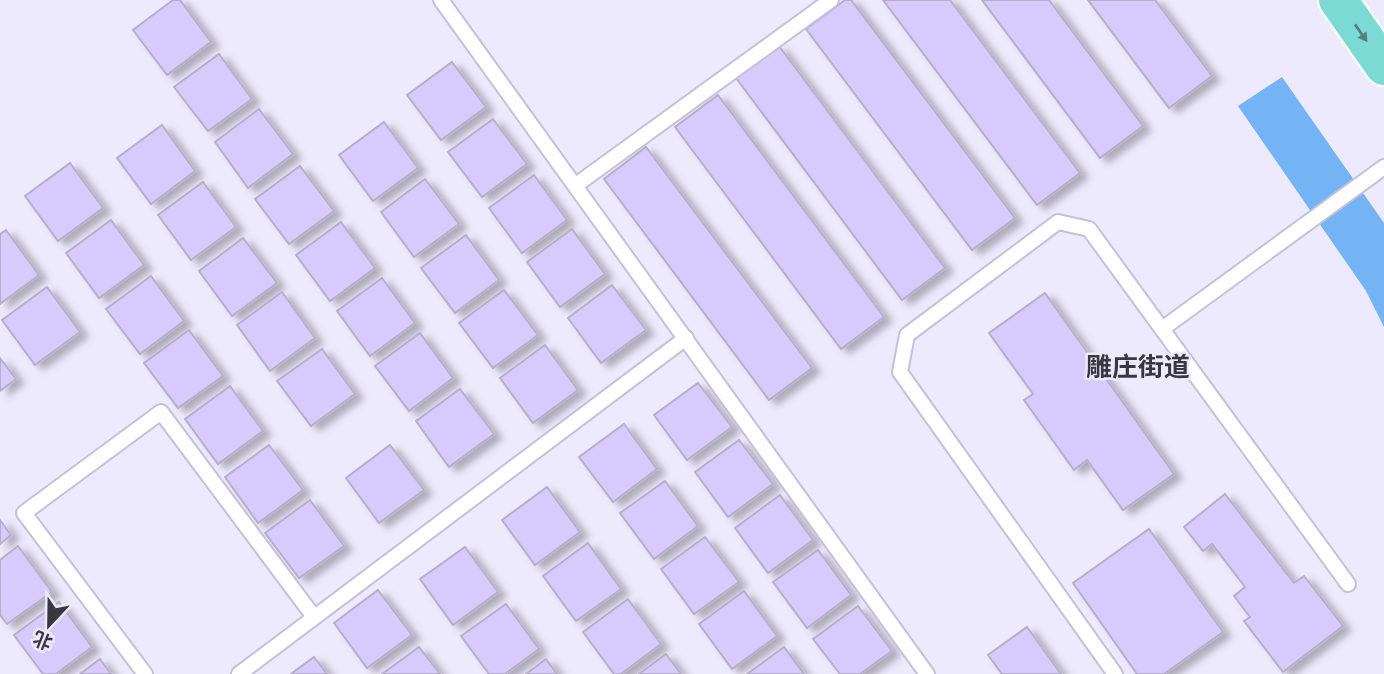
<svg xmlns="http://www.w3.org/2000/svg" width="1384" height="674" font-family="'Playfair Display','Noto Sans SC',serif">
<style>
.water{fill:#75b4f4}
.building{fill:#d6cbfc;stroke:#b5b0c7;stroke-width:2;filter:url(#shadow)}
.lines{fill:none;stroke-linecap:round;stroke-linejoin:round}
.service-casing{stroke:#c5c0d8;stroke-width:18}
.primary-casing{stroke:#fff;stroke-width:42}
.service{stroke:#fff;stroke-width:14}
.primary{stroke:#7cdad4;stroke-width:38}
.oneway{fill:#578083}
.labels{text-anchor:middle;stroke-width:5;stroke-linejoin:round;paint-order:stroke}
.district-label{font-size:26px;font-weight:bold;fill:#393740;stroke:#eeeafe}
</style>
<defs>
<filter id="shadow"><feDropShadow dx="8" dy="4.5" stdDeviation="3.5" flood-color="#0004"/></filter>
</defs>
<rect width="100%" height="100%" fill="#eeeafe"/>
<!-- water -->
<polygon class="water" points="1282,77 1384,223 1384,327 1366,291 1238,106"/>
<!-- building -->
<g class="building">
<polygon points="173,0 180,0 211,42 167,75 133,30"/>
<polygon points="845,0 851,0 1015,218 972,250 806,29"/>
<polygon points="883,0 950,0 1080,173 1037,205"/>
<polygon points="982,0 1049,0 1143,126 1100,158"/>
<polygon points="1088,0 1155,0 1212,76 1169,108"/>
<polygon points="779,46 945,268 902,300 736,78"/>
<polygon points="219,54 252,99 208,131 174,87"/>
<polygon points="452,62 486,107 441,140 407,95"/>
<polygon points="718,95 884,317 841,349 675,127"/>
<polygon points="259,109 293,154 248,188 215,142"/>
<polygon points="493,119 527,164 482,197 448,152"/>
<polygon points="384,122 418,168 373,201 339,155"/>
<polygon points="162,125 195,171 151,204 117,158"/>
<polygon points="646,147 812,368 769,400 604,179"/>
<polygon points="70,163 103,208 58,241 25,196"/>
<polygon points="300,166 334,211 289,244 255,199"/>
<polygon points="534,175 567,220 522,253 489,208"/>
<polygon points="425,179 459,224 414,257 381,212"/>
<polygon points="203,182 236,227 191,260 158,215"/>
<polygon points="111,220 144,265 99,298 66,253"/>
<polygon points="341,222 375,268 330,301 296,255"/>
<polygon points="572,229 605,274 560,307 527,262"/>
<polygon points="6,230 39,275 0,304 0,234"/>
<polygon points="466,235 499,280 455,313 421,268"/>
<polygon points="243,238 277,283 232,316 199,271"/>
<polygon points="151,276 184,321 140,354 106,309"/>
<polygon points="382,278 415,323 370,356 337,311"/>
<polygon points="612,285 646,330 601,363 568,318"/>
<polygon points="47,287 80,332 35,365 2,320"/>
<polygon points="504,290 538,335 493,368 459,323"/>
<polygon points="282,292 315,338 270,371 237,325"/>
<polygon points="1045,293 1174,474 1123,510 1087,460 1074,470 1024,400 1033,394 989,333"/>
<polygon points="189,330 223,376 178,408 144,363"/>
<polygon points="420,333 453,378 409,411 375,366"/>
<polygon points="545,345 578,390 533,423 500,378"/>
<polygon points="322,349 355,394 311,426 277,381"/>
<polygon points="0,358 16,379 0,391"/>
<polygon points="698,383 732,427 687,460 654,415"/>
<polygon points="230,386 263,431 218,464 185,419"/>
<polygon points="460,389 494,434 449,467 416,421"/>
<polygon points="624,424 657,469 613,502 579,457"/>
<polygon points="739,440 773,484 728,517 695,472"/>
<polygon points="269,445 303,490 258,523 225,477"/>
<polygon points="390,445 424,490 379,523 346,478"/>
<polygon points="665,481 698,526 654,559 620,513"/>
<polygon points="547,487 580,532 535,565 502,520"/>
<polygon points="1225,494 1294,583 1304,576 1343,626 1283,672 1244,621 1250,617 1234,596 1245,587 1212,544 1203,551 1184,527"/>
<polygon points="780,495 813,540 768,573 735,528"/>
<polygon points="310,500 344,546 299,578 265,533"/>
<polygon points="0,520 11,535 0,544"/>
<polygon points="1149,529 1223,632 1164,674 1137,674 1073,583"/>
<polygon points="705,537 739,582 694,614 661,569"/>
<polygon points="588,543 621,589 576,621 543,576"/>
<polygon points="18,546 52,592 7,624 0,615 0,560"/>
<polygon points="465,547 498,592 453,625 420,579"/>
<polygon points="818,550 851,595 807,628 773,582"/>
<polygon points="378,590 412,635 367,668 334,623"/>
<polygon points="744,591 777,636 732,669 699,624"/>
<polygon points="628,599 661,644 621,674 614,674 583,632"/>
<polygon points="59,602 92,647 56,674 43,674 14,635"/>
<polygon points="506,604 539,649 505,674 489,674 461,636"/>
<polygon points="858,606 892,651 860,674 840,674 813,639"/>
<polygon points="1027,627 1061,674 1002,674 988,655"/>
<polygon points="419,647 440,674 382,674"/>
<polygon points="784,647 804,674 747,674"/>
<polygon points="666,654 681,674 639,674"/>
<polygon points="314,657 327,674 291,674"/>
<polygon points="100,659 111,674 80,674"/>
<polygon points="546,659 557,674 526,674"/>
</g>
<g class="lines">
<defs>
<g id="service">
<polyline points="441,0 927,674"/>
<polyline points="576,185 831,0"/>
<polyline points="1162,329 1384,167"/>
<polyline points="145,674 24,513 161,412 314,617"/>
<polyline points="239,674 686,338"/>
<polyline points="1115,674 900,372 907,335 1058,222 1089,229 1348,584"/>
</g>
<polyline id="primary" points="1338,0 1384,66"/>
</defs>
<!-- service casing -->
<use href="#service" class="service-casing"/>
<!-- primary casing -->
<use href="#primary" class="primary-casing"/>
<!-- service -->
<use href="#service" class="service"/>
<!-- primary -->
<use href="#primary" class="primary"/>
</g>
<!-- one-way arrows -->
<defs><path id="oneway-solid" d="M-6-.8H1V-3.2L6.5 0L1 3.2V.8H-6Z" transform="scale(1.75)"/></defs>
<use class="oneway" href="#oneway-solid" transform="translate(1361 33) rotate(55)"/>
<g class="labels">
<!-- district labels -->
<g class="district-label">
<text x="1138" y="376">雕庄街道</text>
</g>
</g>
<!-- north arrow -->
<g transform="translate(49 625) rotate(202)" stroke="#eeeafe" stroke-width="5" paint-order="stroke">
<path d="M0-5L12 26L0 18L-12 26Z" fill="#393740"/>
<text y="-10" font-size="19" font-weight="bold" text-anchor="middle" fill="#393740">北</text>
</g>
</svg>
